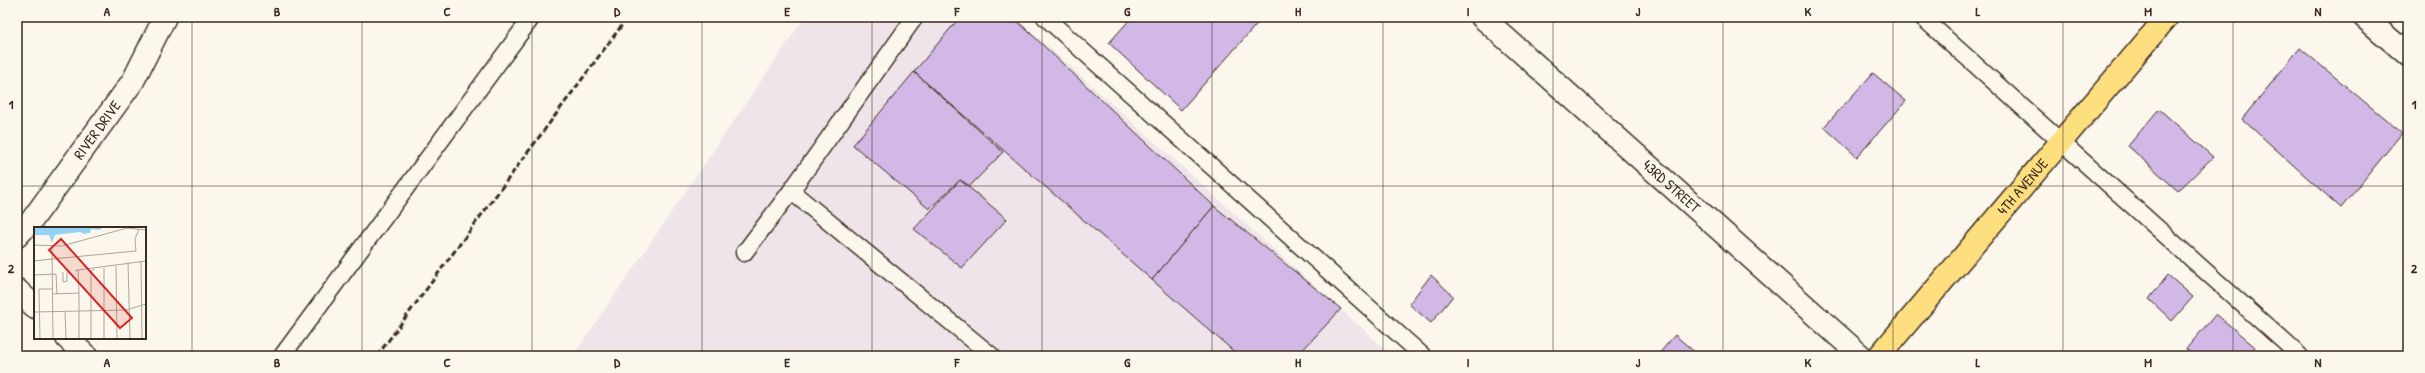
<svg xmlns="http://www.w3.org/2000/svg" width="2425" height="373" font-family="'Patrick Hand',sans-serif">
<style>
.built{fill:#efe4ea}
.building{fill:#d2b8e6;stroke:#3b2a1e}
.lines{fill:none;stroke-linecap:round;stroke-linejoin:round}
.lane-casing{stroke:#3b2a1e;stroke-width:19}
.street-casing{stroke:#3b2a1e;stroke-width:25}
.secondary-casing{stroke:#3b2a1e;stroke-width:25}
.primary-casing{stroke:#3b2a1e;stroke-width:25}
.lane{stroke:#fbf7ec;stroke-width:16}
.street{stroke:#fbf7ec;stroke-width:22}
.secondary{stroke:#fbf7ec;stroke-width:22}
.primary{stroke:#fedf80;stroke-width:22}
.rail{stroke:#3b2a1e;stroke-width:3;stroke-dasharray:6 3;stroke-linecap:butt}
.grid{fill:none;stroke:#3b2a1e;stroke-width:1;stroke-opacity:0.55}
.labels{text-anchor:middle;stroke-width:4;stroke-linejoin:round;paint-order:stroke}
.street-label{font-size:15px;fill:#3b2a1e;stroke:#fbf7ec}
.inset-road{fill:none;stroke:#aea59a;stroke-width:1}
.view{fill:#d62828;fill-opacity:0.15;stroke:#d62828;stroke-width:2}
.inset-edge{fill:none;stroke:#3b2a1e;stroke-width:2}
.neatline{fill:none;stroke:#3b2a1e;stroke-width:1.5}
.grid-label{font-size:13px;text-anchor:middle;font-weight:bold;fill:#3b2a1e}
</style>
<rect width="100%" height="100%" fill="#fbf7ec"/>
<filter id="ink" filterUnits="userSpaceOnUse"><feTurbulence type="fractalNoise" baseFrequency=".025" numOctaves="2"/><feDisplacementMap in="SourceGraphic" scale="8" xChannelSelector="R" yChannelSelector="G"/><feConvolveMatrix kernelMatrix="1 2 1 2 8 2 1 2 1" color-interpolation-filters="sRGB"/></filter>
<g filter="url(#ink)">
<!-- built -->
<polygon class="built" points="805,17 1015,17 1393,356 573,356"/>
<!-- building -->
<g class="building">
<polygon points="960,17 1013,17 1214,206 1152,280 914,72"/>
<polygon points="1132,17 1263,17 1181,110 1109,43"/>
<polygon points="2300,48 2402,133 2341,208 2242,119"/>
<polygon points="914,72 1003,152 970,186 960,180 929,209 853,145"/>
<polygon points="1873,73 1906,101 1857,157 1824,127"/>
<polygon points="2159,109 2213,157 2178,191 2128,146"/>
<polygon points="960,180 1007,219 962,268 914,229"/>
<polygon points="1214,206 1341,309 1297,356 1239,356 1152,280"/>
<polygon points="1431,275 1453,296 1431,323 1409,304"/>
<polygon points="2168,275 2193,297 2172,321 2149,299"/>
<polygon points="2216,314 2255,347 2247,356 2194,356 2186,349"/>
<polygon points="1675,335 1699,356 1657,356"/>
</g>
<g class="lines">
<defs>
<g id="lane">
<polyline points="1045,17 1423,356"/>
<polyline points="1922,17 2300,356"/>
<polyline points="791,191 915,17"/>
<polyline points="744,253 791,191 992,356"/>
<polyline points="282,356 532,17"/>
</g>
<g id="street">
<path id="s1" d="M 1482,17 L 1861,356"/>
<polyline points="2364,17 2408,55"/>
</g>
<g id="secondary">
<path id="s2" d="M 17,236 L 32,220 L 133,81 L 165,17"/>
<polyline points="17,290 35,307"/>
<polyline points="67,338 86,356"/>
</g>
<g id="primary">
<path id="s3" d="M 1879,356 L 2167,17"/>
</g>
</defs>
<!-- lane casing -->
<use href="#lane" class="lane-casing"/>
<!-- street casing -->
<use href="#street" class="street-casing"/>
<!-- secondary casing -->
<use href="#secondary" class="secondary-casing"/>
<!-- primary casing -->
<use href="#primary" class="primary-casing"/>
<!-- lane -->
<use href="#lane" class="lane"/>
<!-- street -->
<use href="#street" class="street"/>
<!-- secondary -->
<use href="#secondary" class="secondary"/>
<!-- primary -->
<use href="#primary" class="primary"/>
<!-- rail -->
<polyline class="rail" points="377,356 628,17"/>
</g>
</g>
<!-- grid -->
<path class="grid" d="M 192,17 L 192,356M 362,17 L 362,356M 532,17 L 532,356M 702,17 L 702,356M 872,17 L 872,356M 1042,17 L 1042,356M 1212,17 L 1212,356M 1383,17 L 1383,356M 1553,17 L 1553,356M 1723,17 L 1723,356M 1893,17 L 1893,356M 2063,17 L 2063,356M 2233,17 L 2233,356M 17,186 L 2408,186"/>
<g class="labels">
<!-- street labels -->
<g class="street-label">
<text dy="5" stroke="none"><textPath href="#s2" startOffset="133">RIVER DRIVE</textPath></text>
<text dy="5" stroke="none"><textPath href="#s1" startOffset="254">43RD STREET</textPath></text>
<text dy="5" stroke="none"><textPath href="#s3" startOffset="222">4TH AVENUE</textPath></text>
</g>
</g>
<!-- overview -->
<g transform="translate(34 227)">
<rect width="112" height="112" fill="#fbf7ec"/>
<path d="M 0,0 L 69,0 L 66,3 L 57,2 L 56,6 L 50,7 L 46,5 L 21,8 L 18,16 L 15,8 L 0,8 Z" fill="#95d3f6"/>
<path class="inset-road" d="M 0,18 L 28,19 L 93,1 L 112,3M 18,20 L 19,112M 18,32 L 102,24 L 101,12 L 105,2M 0,34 L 18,32M 107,34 L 108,112M 94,35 L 96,112M 82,39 L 83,112M 70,41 L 70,112M 44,43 L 112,34M 41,44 L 44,43 L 45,66M 29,45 L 29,55 L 33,54 L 33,45M 0,48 L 22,47 L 23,67M 18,67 L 45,66 L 45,112M 31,84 L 32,112M 0,85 L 92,83 L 112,77M 6,112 L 5,62 L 18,62M 57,112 L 57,45 L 60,42"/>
<path class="view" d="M 27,12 L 98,91 L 86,101 L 15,23 Z"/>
<rect width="112" height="112" class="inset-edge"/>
</g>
<!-- margin -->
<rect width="2425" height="373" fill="none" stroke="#fbf7ec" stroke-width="44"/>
<rect x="22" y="22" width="2381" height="329" class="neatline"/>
<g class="grid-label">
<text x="107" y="16">A</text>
<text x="277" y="16">B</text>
<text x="447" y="16">C</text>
<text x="617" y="16">D</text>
<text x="787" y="16">E</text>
<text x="957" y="16">F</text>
<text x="1127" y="16">G</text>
<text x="1298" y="16">H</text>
<text x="1468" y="16">I</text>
<text x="1638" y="16">J</text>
<text x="1808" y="16">K</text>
<text x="1978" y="16">L</text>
<text x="2148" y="16">M</text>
<text x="2318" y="16">N</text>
<text x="11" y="109">1</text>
<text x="2414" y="109">1</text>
<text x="11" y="273">2</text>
<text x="2414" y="273">2</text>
<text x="107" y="367">A</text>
<text x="277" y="367">B</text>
<text x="447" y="367">C</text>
<text x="617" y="367">D</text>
<text x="787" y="367">E</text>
<text x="957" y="367">F</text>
<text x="1127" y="367">G</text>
<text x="1298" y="367">H</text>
<text x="1468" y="367">I</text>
<text x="1638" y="367">J</text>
<text x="1808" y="367">K</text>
<text x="1978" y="367">L</text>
<text x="2148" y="367">M</text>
<text x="2318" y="367">N</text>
</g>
</svg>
